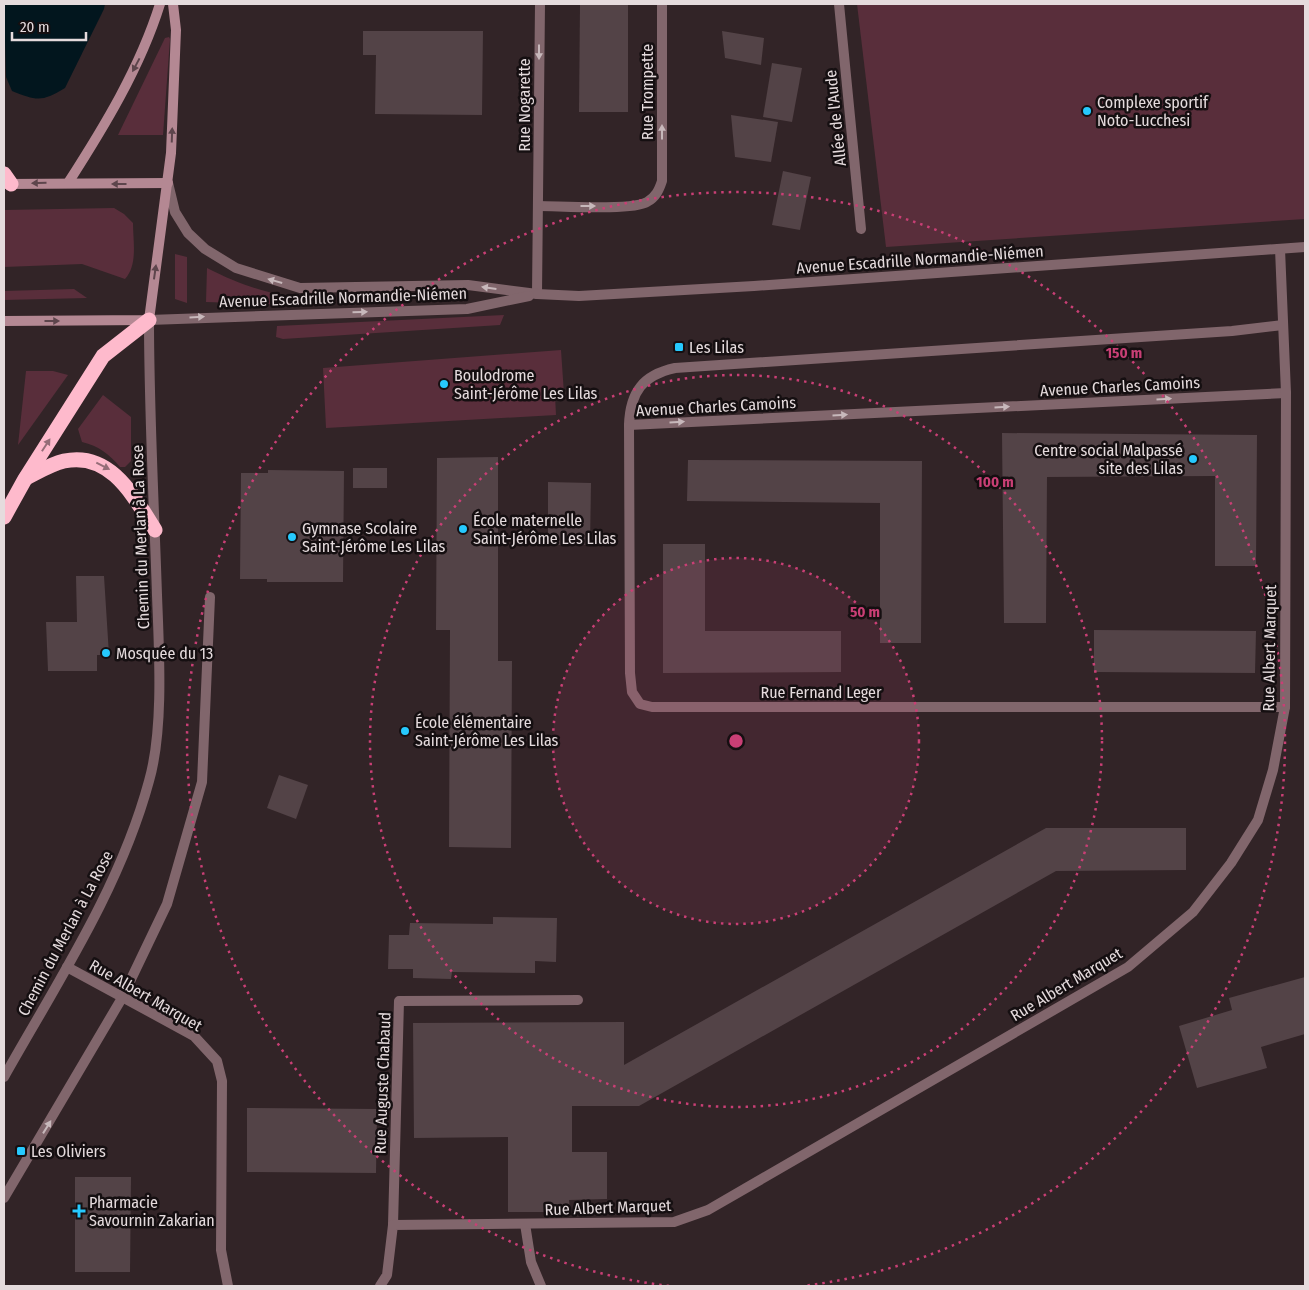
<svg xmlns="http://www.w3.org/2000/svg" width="1309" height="1290" font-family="'Fira Sans Condensed',sans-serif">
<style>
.green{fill:#592e3b}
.water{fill:#02161e}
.building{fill:#534347}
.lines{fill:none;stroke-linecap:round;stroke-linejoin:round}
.minor{stroke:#81666c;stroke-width:10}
.tertiary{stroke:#81666c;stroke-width:10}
.secondary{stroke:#b48893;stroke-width:10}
.motorway{stroke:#febacc;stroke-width:15}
.oneway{fill:#c7b8bb}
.oneway2{fill:#5d454c}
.oneway3{fill:#956d78}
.ring{fill:none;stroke:#c93f75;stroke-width:2.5;stroke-dasharray:2.5 5}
.poi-dot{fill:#26c9fe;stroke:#150f11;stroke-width:2}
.labels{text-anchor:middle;stroke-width:5;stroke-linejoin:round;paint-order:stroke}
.street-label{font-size:16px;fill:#e5dbdd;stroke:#150f11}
.poi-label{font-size:16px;fill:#e5dbdd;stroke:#150f11;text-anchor:start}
.centre{fill:#c93f75;stroke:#150f11;stroke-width:2.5}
.ring-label{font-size:15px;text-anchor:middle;font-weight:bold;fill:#c93f75;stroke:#150f11;stroke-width:5;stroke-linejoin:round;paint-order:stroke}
</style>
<rect width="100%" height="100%" fill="#322427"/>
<!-- green -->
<g class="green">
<polygon points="857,4 1305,4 1305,219 886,247"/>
<polygon points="169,37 170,39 163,135 118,135 165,38"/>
<path d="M 114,208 L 124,214 L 133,223 C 133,241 138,265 125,279 L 82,264 L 4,267 L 4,210 Z"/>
<polygon points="175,254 187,257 187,303 175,299"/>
<path d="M 207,268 C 246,288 274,295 318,302 L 318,306 L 206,302 Z"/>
<polygon points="74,289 87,298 4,300 4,291"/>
<polygon points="504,315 500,325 283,339 276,337 277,326"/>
<polygon points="561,350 564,394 555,395 556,415 326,428 323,368"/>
<polygon points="26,371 53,371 68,375 18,445"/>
<path d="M 103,395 L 131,417 L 131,461 L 125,467 L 120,467 C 109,454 99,446 82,442 L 78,429 Z"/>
</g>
<!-- water -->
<path class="water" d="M 4,4 L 105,4 L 104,9 L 65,88 C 42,102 37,101 12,91 L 6,77 Z"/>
<!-- building -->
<g class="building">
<polygon points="580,4 628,4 628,112 579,112"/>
<polygon points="363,31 483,31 482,115 375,114 376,55 363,55"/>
<polygon points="722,31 764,38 761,65 725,58"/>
<polygon points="772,63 802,68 792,122 763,117"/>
<polygon points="731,115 778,122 771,162 735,157"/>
<polygon points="783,171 811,177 800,230 772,225"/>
<polygon points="1002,433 1257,435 1256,566 1215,566 1215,476 1047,477 1046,623 1004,623"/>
<polygon points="498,457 498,661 512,661 511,848 449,847 450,630 436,630 437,458"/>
<polygon points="688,460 922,461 921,643 880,643 880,503 687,501"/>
<rect x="353" y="468" width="34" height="20"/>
<polygon points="268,470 344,471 343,582 267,582 267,579 240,579 241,473 268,473"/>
<polygon points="548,482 591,483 590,545 548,545"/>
<polygon points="663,544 705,544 705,631 841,631 841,672 663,673"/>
<polygon points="76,576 104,576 109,655 97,655 97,671 48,671 46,622 77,622"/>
<polygon points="1094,630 1256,631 1255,673 1094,672"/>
<polygon points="279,775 308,785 296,819 267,808"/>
<polygon points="1046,828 1186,828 1186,870 1056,871 639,1106 572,1106 572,1152 607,1152 607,1199 569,1200 570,1212 508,1212 508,1137 414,1138 413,1023 624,1022 624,1065"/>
<polygon points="493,917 557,918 556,962 535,961 535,973 452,972 451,979 413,978 413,969 388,969 389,935 409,935 410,923 493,924"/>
<polygon points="1305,977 1305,1034 1261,1047 1267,1068 1197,1088 1179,1026 1232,1010 1229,998"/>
<polygon points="247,1108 377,1109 376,1173 247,1172"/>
<polygon points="75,1177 131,1177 130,1272 75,1272"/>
</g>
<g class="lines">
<!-- minor -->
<g class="minor">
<polyline points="839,4 861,229"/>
<path d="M 539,206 C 560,206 632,211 647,202 C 656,197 659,190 662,181 L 662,4"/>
<polyline points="537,294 540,4"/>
<path d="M 1283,325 L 1232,331 L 675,368 C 643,375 630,392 629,425 L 630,673 L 632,692 L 640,704 L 652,707 L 1285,707"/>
<polyline points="629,425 1286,393"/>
<polyline points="67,967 194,1036 217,1061 222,1081 221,1250 228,1286"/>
<polyline points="4,1198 122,998 167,904 202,782 210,597"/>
<polyline points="525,1224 531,1262 541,1286"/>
<polyline points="393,1225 399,1001 578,1000"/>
<polyline points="380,1286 387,1275 393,1225 674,1222 708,1210 1128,967 1193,912 1231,863 1258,820 1273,770 1285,707 1286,393 1280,249"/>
</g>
<!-- tertiary -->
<g class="tertiary">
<polyline points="168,183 175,212 188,233 205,249 236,268 300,288 468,285 537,294 579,296 754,286 1305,247"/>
<path d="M 4,1077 C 58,981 120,888 149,781 C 164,729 159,650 157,595 C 154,503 149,412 149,320 L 467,309 L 529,296"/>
</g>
<!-- secondary -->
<g class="secondary">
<path d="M 68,183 C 104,127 140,68 160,4"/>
<polyline points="6,184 168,183"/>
<polyline points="4,321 149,320 171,153 176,30 173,4"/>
</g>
<!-- motorway -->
<g class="motorway">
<polyline points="4,174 11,184"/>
<path d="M 26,478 C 38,472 51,464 64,461 C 111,451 134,497 155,530"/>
<polyline points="4,517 25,479 103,356 149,320"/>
</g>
</g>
<!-- one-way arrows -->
<defs><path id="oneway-solid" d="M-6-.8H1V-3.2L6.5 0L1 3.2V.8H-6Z" transform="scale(1.25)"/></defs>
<g class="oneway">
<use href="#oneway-solid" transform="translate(539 52) rotate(90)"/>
<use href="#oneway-solid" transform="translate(662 132) rotate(-90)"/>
<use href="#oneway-solid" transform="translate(588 206)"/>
<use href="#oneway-solid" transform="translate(275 281) rotate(-164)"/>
<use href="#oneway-solid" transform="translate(489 288) rotate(-172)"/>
<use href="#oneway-solid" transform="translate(360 312) rotate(-2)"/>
<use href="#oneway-solid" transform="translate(197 317) rotate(-3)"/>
<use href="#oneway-solid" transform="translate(1164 399) rotate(-3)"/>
<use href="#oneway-solid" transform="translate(1002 407) rotate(-3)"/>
<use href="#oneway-solid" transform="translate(840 415) rotate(-3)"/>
<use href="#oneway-solid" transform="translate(677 422) rotate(-3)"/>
<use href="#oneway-solid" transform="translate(47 1127) rotate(-58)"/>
</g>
<g class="oneway2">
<use href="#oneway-solid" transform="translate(136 65) rotate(118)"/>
<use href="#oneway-solid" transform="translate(172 135) rotate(-88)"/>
<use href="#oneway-solid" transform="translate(39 183) rotate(179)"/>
<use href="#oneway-solid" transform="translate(119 184) rotate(-180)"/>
<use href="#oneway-solid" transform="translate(155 272) rotate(-82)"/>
<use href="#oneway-solid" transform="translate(52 321)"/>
</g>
<g class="oneway3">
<use href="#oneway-solid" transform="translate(46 445) rotate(-57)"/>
<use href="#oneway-solid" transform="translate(103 466) rotate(27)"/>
</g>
<!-- distance rings -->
<circle cx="736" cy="741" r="183" fill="#c93f75" fill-opacity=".12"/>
<g class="ring">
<circle cx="736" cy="741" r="183"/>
<circle cx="736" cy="741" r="366"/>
<path d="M669 1286A549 549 0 1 1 803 1286"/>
</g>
<!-- markers -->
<g class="poi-dot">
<circle cx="1087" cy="111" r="5"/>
<rect x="674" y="342" width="10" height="10" rx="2.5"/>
<circle cx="444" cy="384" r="5"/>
<circle cx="1193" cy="459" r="5"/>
<circle cx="463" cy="529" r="5"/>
<circle cx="292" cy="537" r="5"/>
<circle cx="106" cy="653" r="5"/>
<circle cx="405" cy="731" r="5"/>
<rect x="16" y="1146" width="10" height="10" rx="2.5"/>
<path d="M76.5 1203.5h5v5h5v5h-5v5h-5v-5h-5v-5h5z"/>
</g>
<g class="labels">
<!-- street labels -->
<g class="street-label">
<text transform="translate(647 92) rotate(-90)" y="6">Rue Trompette</text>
<text transform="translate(524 105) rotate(-90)" y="6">Rue Nogarette</text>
<text transform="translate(835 118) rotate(-96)" y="6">Allée de l'Aude</text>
<text transform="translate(920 259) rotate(-4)" y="6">Avenue Escadrille Normandie-Niémen</text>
<text transform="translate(343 297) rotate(-2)" y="6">Avenue Escadrille Normandie-Niémen</text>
<text transform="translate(1120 386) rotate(-3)" y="6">Avenue Charles Camoins</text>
<text transform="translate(716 406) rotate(-3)" y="6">Avenue Charles Camoins</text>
<text transform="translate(140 537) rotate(-92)" y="6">Chemin du Merlan à La Rose</text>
<text transform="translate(1269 648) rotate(-89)" y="6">Rue Albert Marquet</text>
<text x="821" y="698">Rue Fernand Leger</text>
<text transform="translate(65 933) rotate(-62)" y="6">Chemin du Merlan à La Rose</text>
<text transform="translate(1066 984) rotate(-31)" y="6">Rue Albert Marquet</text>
<text transform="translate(146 995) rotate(30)" y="6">Rue Albert Marquet</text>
<text transform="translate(382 1083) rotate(-88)" y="6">Rue Auguste Chabaud</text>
<text transform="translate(608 1207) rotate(-2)" y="6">Rue Albert Marquet</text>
</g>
<!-- poi labels -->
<g class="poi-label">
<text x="1097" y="108">Complexe sportif<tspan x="1097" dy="18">Noto-Lucchesi</tspan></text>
<text x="689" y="353">Les Lilas</text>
<text x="454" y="381">Boulodrome<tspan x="454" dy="18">Saint-Jérôme Les Lilas</tspan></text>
<text x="1183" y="456" text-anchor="end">Centre social Malpassé<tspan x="1183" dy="18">site des Lilas</tspan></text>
<text x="473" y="526">École maternelle<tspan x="473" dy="18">Saint-Jérôme Les Lilas</tspan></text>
<text x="302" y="534">Gymnase Scolaire<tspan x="302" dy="18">Saint-Jérôme Les Lilas</tspan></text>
<text x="116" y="659">Mosquée du 13</text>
<text x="415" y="728">École élémentaire<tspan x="415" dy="18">Saint-Jérôme Les Lilas</tspan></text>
<text x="31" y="1157">Les Oliviers</text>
<text x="89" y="1208">Pharmacie<tspan x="89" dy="18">Savournin Zakarian</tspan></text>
</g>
</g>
<circle cx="736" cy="741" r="8" class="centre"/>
<g class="ring-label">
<text x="1124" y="358">150 m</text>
<text x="995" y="487">100 m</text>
<text x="865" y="617">50 m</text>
</g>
<!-- border -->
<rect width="1309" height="1290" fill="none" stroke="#e5dbdd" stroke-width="10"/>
<!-- scale -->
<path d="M12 32v8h74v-8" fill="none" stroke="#e5dbdd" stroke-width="2.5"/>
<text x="20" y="32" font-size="15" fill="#e5dbdd" stroke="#150f11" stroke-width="4" paint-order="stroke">20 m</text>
</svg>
